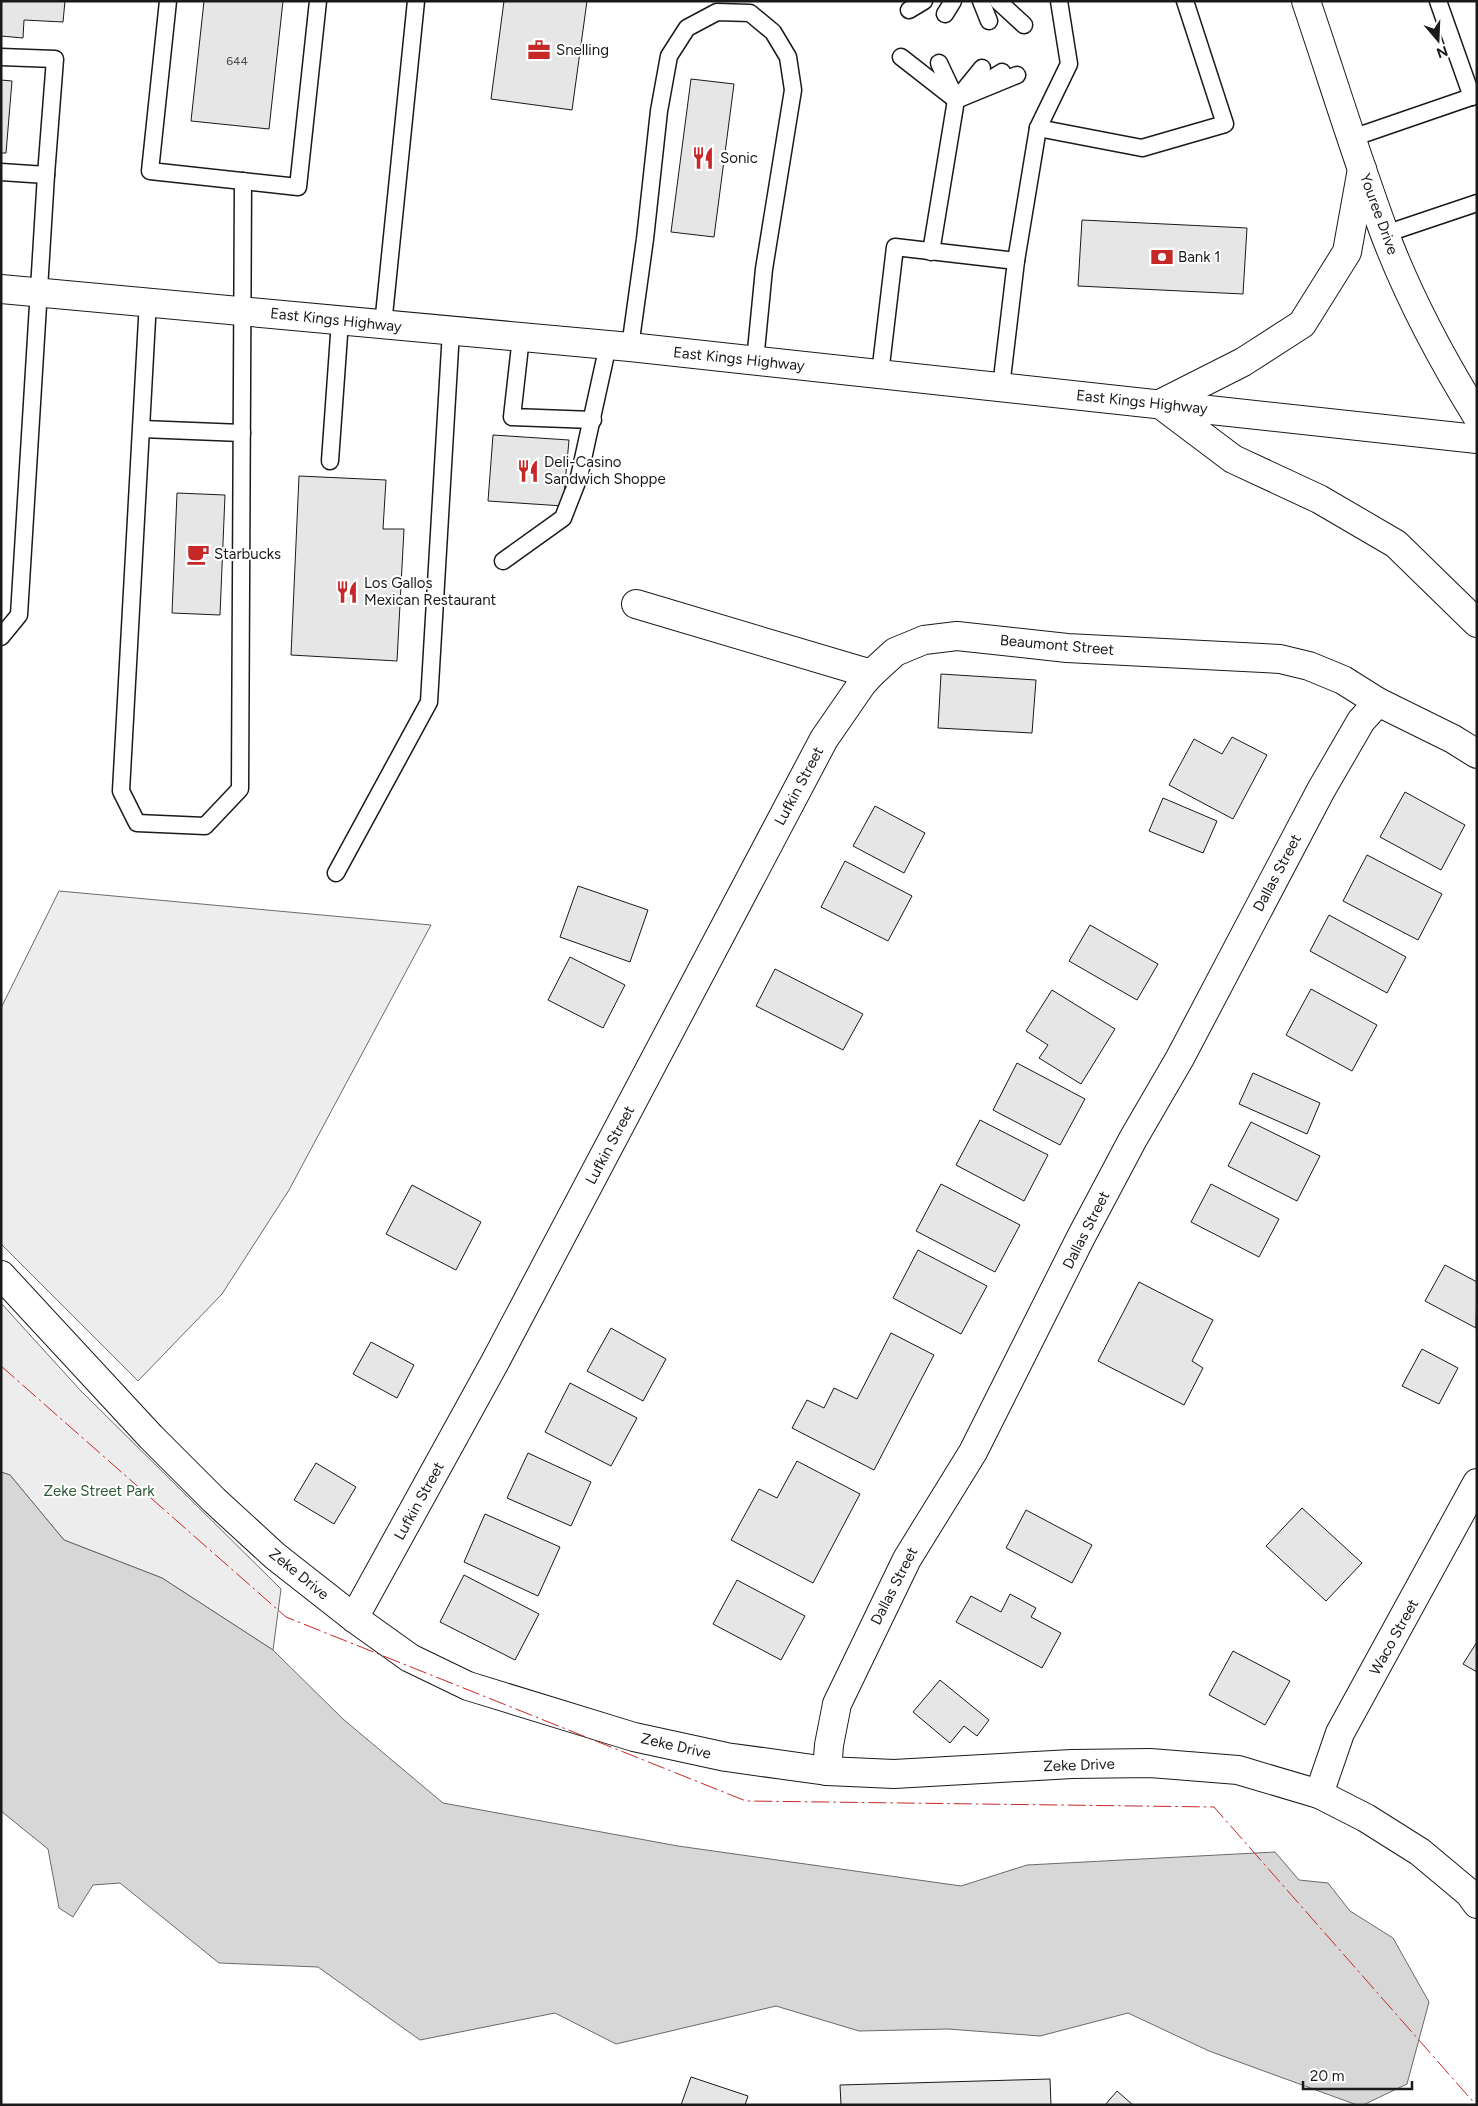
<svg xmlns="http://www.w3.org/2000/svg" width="1478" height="2106" font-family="Figtree,sans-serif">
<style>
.built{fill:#ededed;stroke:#6a6a6a}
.water{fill:#d7d7d7;stroke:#6a6a6a}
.building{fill:#e6e6e6;stroke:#1a1a1a}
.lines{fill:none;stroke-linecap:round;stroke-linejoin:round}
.lane-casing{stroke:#1a1a1a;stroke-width:19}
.street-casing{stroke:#1a1a1a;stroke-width:30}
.secondary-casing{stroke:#1a1a1a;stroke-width:30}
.primary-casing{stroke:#1a1a1a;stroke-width:30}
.lane{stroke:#fff;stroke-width:16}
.street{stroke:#fff;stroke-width:28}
.secondary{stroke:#fff;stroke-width:28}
.primary{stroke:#fff;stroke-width:28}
.power{stroke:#c62828;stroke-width:1;stroke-dasharray:18 4 2.5 4;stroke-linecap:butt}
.labels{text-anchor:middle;stroke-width:4;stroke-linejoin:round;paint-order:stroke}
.number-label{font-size:12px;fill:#4d4d4d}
.poi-label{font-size:15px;fill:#1a1a1a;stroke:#fff;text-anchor:start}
.street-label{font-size:15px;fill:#1a1a1a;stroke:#fff}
.park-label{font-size:15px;fill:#2b5a34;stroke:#fff}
</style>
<rect width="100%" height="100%" fill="#fff"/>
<!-- built -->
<g class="built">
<polygon points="59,891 431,925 289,1190 222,1294 138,1381 1,1244 1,1008"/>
<polygon points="1,1303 80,1390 281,1589 273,1650 162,1578 64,1540 10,1475 1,1472"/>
</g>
<!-- water -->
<polygon class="water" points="1,1472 10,1475 64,1540 162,1578 273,1650 343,1719 443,1803 678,1846 961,1886 1027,1865 1275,1852 1299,1880 1328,1883 1350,1911 1393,1938 1429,2002 1407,2084 1363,2105 1357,2105 1209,2051 1128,2013 1040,2036 948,2029 859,2031 776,2006 616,2044 555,2013 420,2040 318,1967 219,1963 120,1883 93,1885 73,1917 59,1908 48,1849 1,1811"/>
<!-- building -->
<g class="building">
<polygon points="1,1 65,1 63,22 24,20 23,38 1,36"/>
<polygon points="204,1 283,1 269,129 191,121"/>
<polygon points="504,1 587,1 572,110 491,99"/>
<polygon points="691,79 734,84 714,237 671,232"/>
<polygon points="1,80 12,81 6,153 1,153"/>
<polygon points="1082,220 1247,228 1243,294 1078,286"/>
<polygon points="493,435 569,440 563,506 488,501"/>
<polygon points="299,476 386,480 383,529 404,529 397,661 291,655"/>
<polygon points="177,493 225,495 220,615 172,613"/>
<polygon points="941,674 1036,680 1032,733 938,728"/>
<polygon points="1232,737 1267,755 1233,819 1169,785 1194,739 1222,754"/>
<polygon points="1405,792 1465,825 1441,870 1380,837"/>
<polygon points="1163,798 1217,821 1203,853 1149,831"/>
<polygon points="875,806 925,833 904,873 853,846"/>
<polygon points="1367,855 1442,894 1418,940 1343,901"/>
<polygon points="845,861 912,896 888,941 821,907"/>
<polygon points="578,886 648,910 630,962 560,937"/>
<polygon points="1329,915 1406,957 1387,993 1310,951"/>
<polygon points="1090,925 1158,964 1137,1000 1069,961"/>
<polygon points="570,957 625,985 603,1028 548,1000"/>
<polygon points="775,969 863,1014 843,1050 756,1006"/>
<polygon points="1311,989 1377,1025 1352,1071 1286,1035"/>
<polygon points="1052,990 1115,1029 1081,1084 1039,1058 1048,1045 1026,1031"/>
<polygon points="1017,1063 1085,1099 1060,1145 993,1110"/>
<polygon points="1253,1073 1320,1103 1307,1134 1239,1104"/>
<polygon points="980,1120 1048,1155 1024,1201 956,1165"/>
<polygon points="1251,1122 1320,1156 1297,1201 1228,1166"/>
<polygon points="941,1184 1020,1225 995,1272 916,1231"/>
<polygon points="1211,1184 1279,1219 1259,1257 1191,1222"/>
<polygon points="412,1185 481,1222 456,1270 386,1234"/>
<polygon points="918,1250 987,1286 961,1334 893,1298"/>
<polygon points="1445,1265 1477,1282 1476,1328 1425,1301"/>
<polygon points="1139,1282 1213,1320 1192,1361 1203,1368 1184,1405 1098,1361"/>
<polygon points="611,1328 666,1359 643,1401 587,1371"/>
<polygon points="891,1333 934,1355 874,1470 792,1428 807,1400 824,1408 834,1388 857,1399"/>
<polygon points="371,1342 414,1365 397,1398 353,1374"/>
<polygon points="1422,1349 1458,1368 1439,1404 1402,1386"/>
<polygon points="570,1383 637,1418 611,1466 545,1432"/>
<polygon points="528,1453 591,1482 571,1526 507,1498"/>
<polygon points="797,1461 860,1494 813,1583 731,1540 759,1489 777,1498"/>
<polygon points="316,1463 356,1487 334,1524 294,1500"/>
<polygon points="1302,1508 1362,1563 1326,1601 1266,1546"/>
<polygon points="1026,1510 1092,1545 1072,1583 1006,1548"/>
<polygon points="485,1514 560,1547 538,1596 464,1562"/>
<polygon points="464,1575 539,1614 515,1660 440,1622"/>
<polygon points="737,1580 805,1616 781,1660 713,1624"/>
<polygon points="1010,1594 1036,1608 1031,1617 1061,1633 1042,1668 956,1622 971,1596 1001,1612"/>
<polygon points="1477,1642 1477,1672 1463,1664"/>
<polygon points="1233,1651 1290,1681 1265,1725 1209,1695"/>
<polygon points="940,1680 989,1720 977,1736 964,1726 950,1743 913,1712"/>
<polygon points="691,2077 748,2096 745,2105 681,2105"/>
<polygon points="1050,2079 1051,2105 841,2105 840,2085"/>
<polygon points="1117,2091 1133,2105 1105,2105"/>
</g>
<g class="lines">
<defs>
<g id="lane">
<polyline points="168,1 150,171 298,187 318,1"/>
<polyline points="981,1 989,21"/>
<polyline points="998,1 1024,25"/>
<polyline points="1438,1 1472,97"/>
<polyline points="909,10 924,1"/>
<polyline points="945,14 953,1"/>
<polyline points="1,57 55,59 46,175 19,615 1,637"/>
<polyline points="901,57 956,100 982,68"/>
<polyline points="939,63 955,97"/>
<polyline points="1002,72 956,100 1017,75"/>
<polyline points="1038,128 1142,148 1225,124 1185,1"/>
<polyline points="1352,138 1477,95"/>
<polyline points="1,172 46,175"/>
<polyline points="1385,234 1477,203"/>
<polyline points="931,252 956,100"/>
<polyline points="1016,261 1038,128 1069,64 1059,1"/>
<polyline points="148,301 121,791 137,823 205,826 240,789 243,181"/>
<polyline points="383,325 416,1"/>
<polyline points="521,337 512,417 593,420"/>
<polyline points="630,347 645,239 659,111 669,56 687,28 717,12 750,13 773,32 788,57 793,90 764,269 755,361"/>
<polyline points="880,374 895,247 1016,261 1001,387"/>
<polyline points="142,429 242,433"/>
<polyline points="330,461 340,321"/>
<polyline points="503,561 563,518 579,477 608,345"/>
<polyline points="336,873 429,702 451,331"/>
</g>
<g id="street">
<polyline points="636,604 871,674 895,652 924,640 957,636 1067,648 1280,659 1309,666 1343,680 1378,702 1453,739 1477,754"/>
<polyline points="1,1275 151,1437 214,1500 275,1556 354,1618 410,1658 468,1686 634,1737 726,1757 827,1771 894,1774 1072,1764 1150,1763 1238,1770 1319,1794 1366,1818 1420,1852 1469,1893 1477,1904"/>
<polyline points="354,1618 495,1362 824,739 862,684 871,674"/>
<polyline points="827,1771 829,1745 837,1704 907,1559 973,1452 1081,1237 1133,1139 1180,1058 1321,790 1361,721 1378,702"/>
<polyline points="1319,1794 1340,1733 1477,1483"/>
</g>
<polyline id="secondary" points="1,289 630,347 1477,439"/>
<g id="primary">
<path d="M 1306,1 C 1332,78 1356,156 1384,232 C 1408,296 1441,358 1477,416"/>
<polyline points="1362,169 1347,252 1302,324 1243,362 1160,404 1233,459 1319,499 1396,544 1477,623"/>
</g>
</defs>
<!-- lane casing -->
<use href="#lane" class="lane-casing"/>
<!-- street casing -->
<use href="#street" class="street-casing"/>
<!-- secondary casing -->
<use href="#secondary" class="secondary-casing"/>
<!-- primary casing -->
<use href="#primary" class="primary-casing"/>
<!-- lane -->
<use href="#lane" class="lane"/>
<!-- street -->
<use href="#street" class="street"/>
<!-- secondary -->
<use href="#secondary" class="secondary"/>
<!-- primary -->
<use href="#primary" class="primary"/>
<!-- power -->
<polyline class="power" points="1,1366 286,1617 746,1801 1214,1807 1476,2105"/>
</g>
<!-- icons -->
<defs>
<symbol id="office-bare" viewBox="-9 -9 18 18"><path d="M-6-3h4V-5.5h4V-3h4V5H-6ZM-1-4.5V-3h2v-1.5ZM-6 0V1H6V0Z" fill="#c62828" stroke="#fff" stroke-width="2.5" paint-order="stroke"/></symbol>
<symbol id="restaurant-bare" viewBox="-9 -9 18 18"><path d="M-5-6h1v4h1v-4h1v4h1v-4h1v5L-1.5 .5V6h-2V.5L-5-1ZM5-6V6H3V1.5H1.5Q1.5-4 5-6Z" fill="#c62828" stroke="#fff" stroke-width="2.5" paint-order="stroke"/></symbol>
<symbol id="bank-bare" viewBox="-9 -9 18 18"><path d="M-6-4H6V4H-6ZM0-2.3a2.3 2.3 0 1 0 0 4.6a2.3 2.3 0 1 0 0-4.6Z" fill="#c62828" stroke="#fff" stroke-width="2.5" paint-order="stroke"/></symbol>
<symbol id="cafe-bare" viewBox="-9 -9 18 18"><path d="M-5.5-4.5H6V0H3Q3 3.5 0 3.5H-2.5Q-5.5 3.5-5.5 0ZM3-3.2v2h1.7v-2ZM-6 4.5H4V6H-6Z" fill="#c62828" stroke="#fff" stroke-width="2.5" paint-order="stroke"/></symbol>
</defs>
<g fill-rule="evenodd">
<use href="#office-bare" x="523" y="34" width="32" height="32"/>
<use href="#restaurant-bare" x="687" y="142" width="32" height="32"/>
<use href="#bank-bare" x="1146" y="241" width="32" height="32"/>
<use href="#restaurant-bare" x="512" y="455" width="32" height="32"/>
<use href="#cafe-bare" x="182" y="538" width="32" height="32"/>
<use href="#restaurant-bare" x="331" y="576" width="32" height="32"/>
</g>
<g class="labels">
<!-- number labels -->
<g class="number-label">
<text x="237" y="65">644</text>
</g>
<!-- poi labels -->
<g class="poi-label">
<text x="556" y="55">Snelling</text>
<text x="720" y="163">Sonic</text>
<text x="1178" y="262">Bank 1</text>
<text x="544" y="467">Deli-Casino<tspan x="544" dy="17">Sandwich Shoppe</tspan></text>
<text x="214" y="559">Starbucks</text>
<text x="364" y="588">Los Gallos<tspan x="364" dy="17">Mexican Restaurant</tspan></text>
</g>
<!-- street labels -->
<g class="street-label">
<text transform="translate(1379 214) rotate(70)" y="5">Youree Drive</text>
<text transform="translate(336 320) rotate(6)" y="5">East Kings Highway</text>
<text transform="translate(739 359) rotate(6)" y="5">East Kings Highway</text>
<text transform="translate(1142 402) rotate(6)" y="5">East Kings Highway</text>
<text transform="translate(1057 645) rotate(5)" y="5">Beaumont Street</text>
<text transform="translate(799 786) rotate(-62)" y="5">Lufkin Street</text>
<text transform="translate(1277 873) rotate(-62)" y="5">Dallas Street</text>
<text transform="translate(610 1145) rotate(-62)" y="5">Lufkin Street</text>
<text transform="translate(1086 1230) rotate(-63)" y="5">Dallas Street</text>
<text transform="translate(419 1501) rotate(-61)" y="5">Lufkin Street</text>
<text transform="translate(299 1574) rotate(39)" y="5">Zeke Drive</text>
<text transform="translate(894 1586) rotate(-63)" y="5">Dallas Street</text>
<text transform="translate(1394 1637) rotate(-61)" y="5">Waco Street</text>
<text transform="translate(676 1746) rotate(13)" y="5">Zeke Drive</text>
<text transform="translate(1079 1765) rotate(-2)" y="5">Zeke Drive</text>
</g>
<!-- park labels -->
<g class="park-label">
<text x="99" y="1496">Zeke Street Park</text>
</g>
</g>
<!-- border -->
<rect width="1478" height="2106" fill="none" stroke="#1a1a1a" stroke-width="5"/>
<!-- north arrow -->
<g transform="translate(1438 40) rotate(161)" stroke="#ffffff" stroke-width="4" paint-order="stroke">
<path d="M0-4L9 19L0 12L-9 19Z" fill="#1a1a1a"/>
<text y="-8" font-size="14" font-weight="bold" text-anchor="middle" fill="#1a1a1a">N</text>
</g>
<!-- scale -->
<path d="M1303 2081v8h109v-8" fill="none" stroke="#1a1a1a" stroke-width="2.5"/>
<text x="1310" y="2081" font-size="15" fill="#1a1a1a" stroke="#ffffff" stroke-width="4" paint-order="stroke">20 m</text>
</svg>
